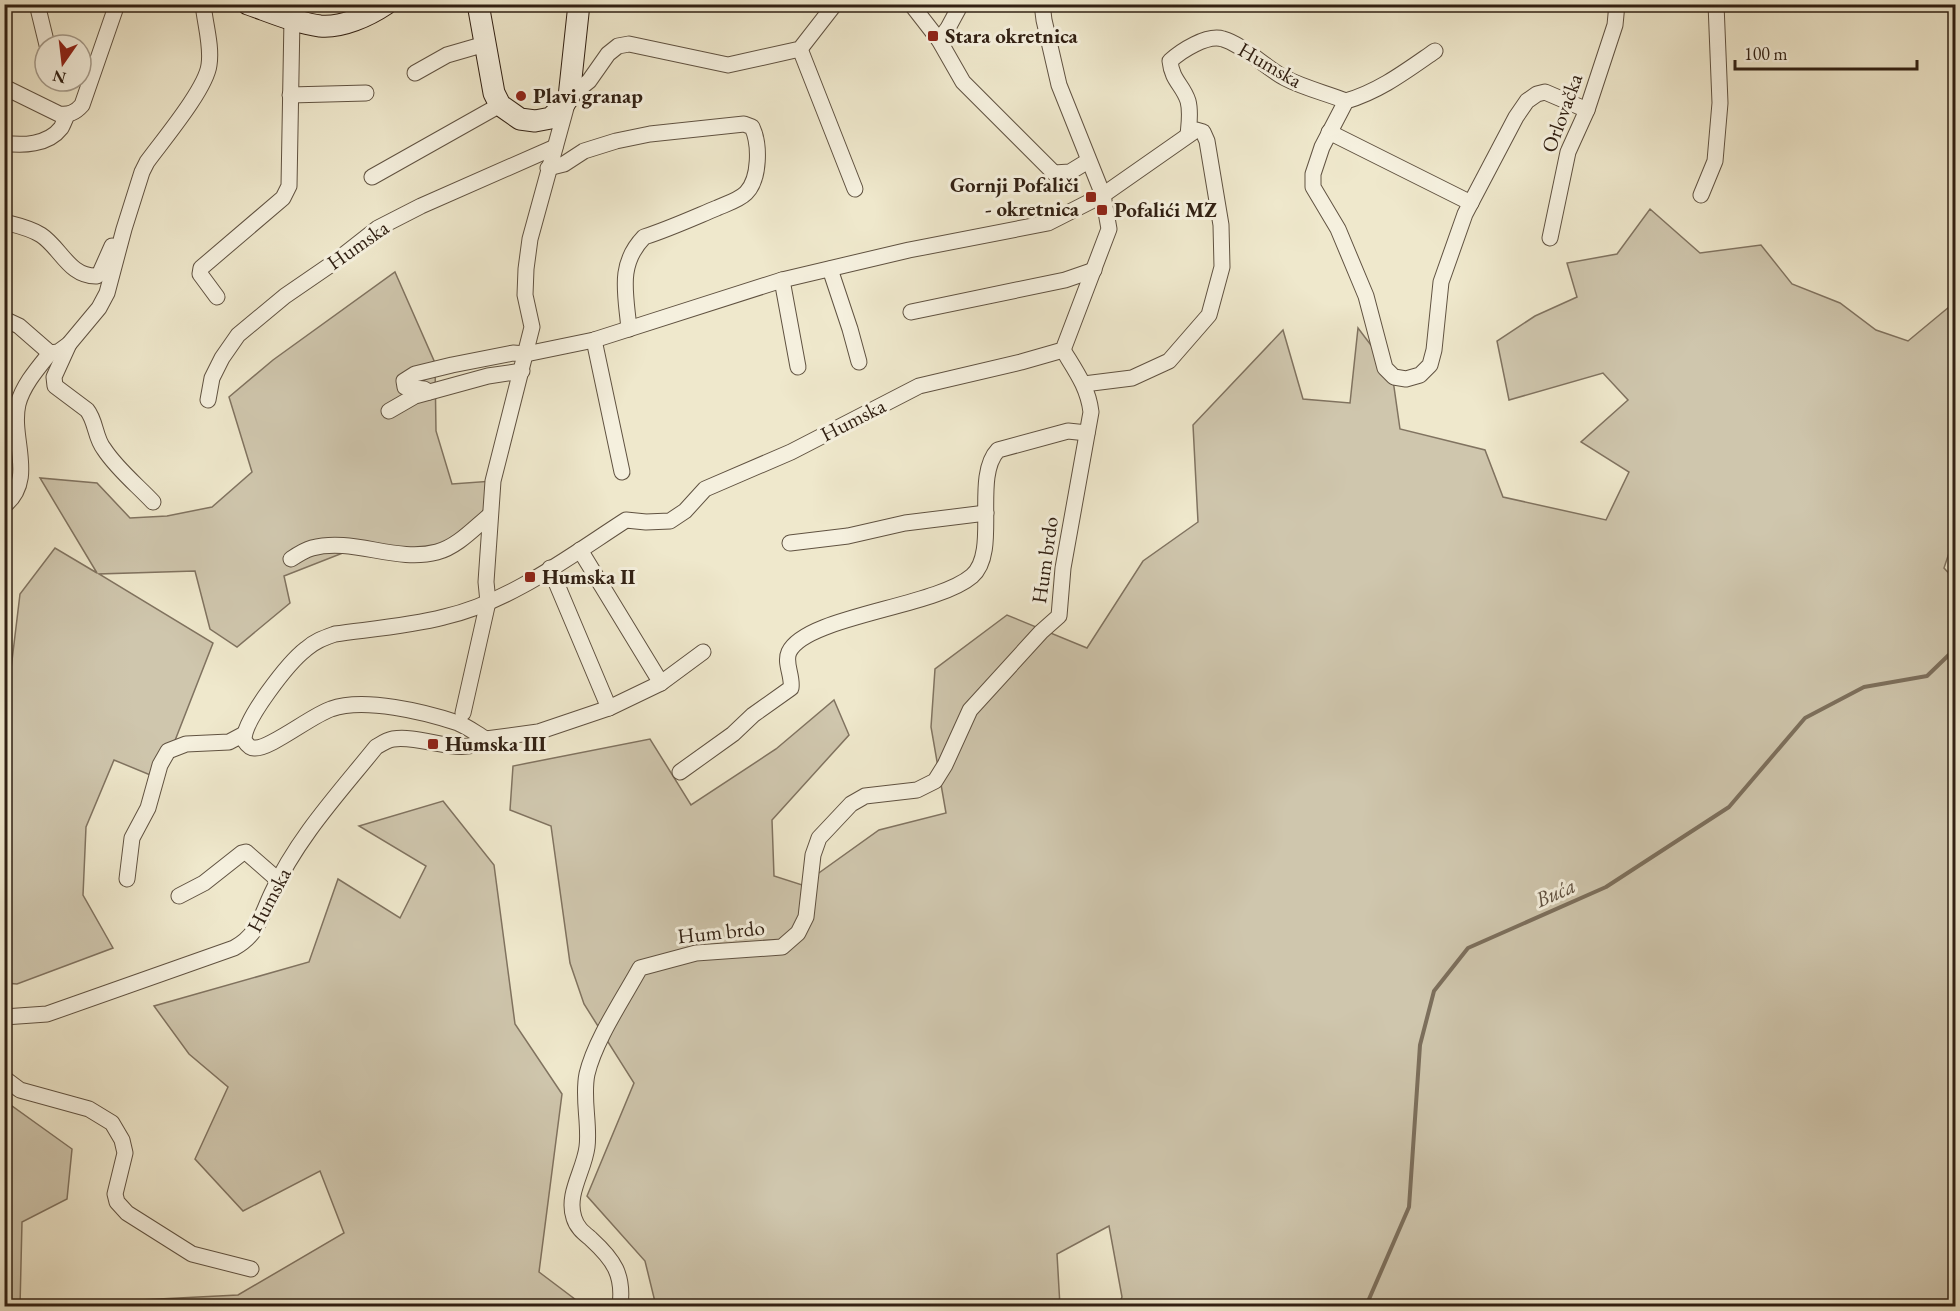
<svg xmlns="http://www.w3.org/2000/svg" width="1960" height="1311" font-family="'EB Garamond',serif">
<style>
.green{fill:#cfc6ad;stroke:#807360;stroke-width:1.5}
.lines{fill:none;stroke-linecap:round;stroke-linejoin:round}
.stream{stroke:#7c6f5c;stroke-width:4}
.street-casing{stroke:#605241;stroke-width:17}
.secondary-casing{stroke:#312013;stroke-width:23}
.street{stroke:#f5f0de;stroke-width:15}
.secondary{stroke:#f5f0de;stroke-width:21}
.poi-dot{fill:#8f2418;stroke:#f5f0de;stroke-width:2}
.labels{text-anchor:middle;stroke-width:6;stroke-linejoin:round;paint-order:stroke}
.poi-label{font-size:21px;font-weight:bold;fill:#312013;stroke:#f5f0de;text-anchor:start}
.street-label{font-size:21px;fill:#312013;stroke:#f5f0de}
.water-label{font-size:22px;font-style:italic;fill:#5d4e3e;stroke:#f5f0de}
</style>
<rect width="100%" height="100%" fill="#efe8cc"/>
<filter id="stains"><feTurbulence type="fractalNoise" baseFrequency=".00333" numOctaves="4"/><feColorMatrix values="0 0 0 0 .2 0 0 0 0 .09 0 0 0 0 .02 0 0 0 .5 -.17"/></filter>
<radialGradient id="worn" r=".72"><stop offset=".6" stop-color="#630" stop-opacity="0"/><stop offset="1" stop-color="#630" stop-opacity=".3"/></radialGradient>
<!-- green -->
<g class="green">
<polygon points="1650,209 1700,253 1761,245 1792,284 1840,303 1876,330 1908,341 1955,302 1956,532 1944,568 1956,581 1955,1306 1118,1306 1122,1297 1109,1226 1057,1254 1060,1306 656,1306 645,1261 587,1196 634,1083 584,1004 570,963 551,826 510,810 513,766 650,739 691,805 776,749 834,700 849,735 772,820 774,876 802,885 879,830 946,813 931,727 935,669 1007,615 1087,648 1143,561 1198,522 1193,425 1283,330 1303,399 1350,403 1358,328 1392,373 1400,429 1485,450 1503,497 1606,520 1629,472 1581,442 1628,400 1603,373 1509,400 1497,341 1535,316 1577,297 1567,263 1617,254"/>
<polygon points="395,272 435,363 436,431 452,484 493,481 491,497 473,528 416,555 358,547 284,576 290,603 237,647 210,629 195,571 99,574 213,643 160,779 114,760 86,827 83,895 113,948 17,984 5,983 4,727 20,594 55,548 97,573 40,478 97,483 130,518 167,516 212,507 252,472 229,397 273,360"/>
<polygon points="443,801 494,865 515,1024 562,1094 539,1272 584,1306 5,1306 5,1101 72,1149 67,1199 22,1222 20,1306 238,1295 344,1233 320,1171 243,1211 195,1159 228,1087 189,1054 154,1006 309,962 338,879 400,918 426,866 359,826"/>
</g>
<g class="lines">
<!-- stream -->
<polyline class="stream" points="1366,1306 1409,1207 1420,1045 1434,991 1468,948 1606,887 1729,807 1805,718 1864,687 1927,676 1956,648"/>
<defs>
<g id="street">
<polyline points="37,4 47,45"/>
<polyline points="911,4 939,40 963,82 1054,173 1070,172 1088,161"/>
<polyline points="939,40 948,28 961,4"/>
<polyline points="800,49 855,189"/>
<path d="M 1435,51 C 1406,71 1380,91 1346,101 L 1322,147 L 1313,174 L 1313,187 L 1338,229 L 1366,296 L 1385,368 L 1394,377 L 1406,379 L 1420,375 L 1430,365 L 1434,350 L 1441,282 L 1465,214 L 1516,117 L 1527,101 L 1537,94 L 1545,92 L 1587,110"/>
<polyline points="415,73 447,55 485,44"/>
<path d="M 4,87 L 59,114 C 69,115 75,113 82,105 L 117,4"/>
<polyline points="290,95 366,93"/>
<polyline points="1329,132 1471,203"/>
<path d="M 1188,135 C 1189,124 1191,112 1188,101 C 1183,85 1172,81 1170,61 C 1181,51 1207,34 1223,39 C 1242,44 1266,68 1285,78 C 1304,88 1326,93 1346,101"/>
<path d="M 4,143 C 22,146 48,145 61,128 C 63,125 65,119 67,115"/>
<path d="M 548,168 L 564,164 L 584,151 L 616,141 L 650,134 L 744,124 L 752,127 C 760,144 760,179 746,193 C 739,200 726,204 717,208 C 693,218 669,229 644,237 C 617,265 626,294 629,329"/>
<polyline points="372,177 500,105"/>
<polyline points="1701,195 1715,161 1720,103 1716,4"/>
<path d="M 4,222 C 16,225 30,228 41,235 C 61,248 69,277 97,276 L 100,273 L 112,246"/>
<polyline points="1550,238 1568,152 1587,110 1615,25 1617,4"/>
<polyline points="830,269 850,329 859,362"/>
<polyline points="782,280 798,367"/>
<polyline points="217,297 200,274 201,268 283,198 289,186 292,18"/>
<polyline points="911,312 1065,280 1094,270"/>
<path d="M 4,319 L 19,326 L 50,353 L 58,352 L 69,344 L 99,308 L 107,293 L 124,229 L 142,172 L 147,162 C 163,140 206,89 209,65 C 212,46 205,24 203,4"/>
<polyline points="594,340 622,472"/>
<path d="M 69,344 L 54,377 L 55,386 L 87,410 C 96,421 95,438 104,449 C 117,469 137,485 153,502"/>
<polyline points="429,392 424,389 405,387 404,381 415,374 452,365 513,353 526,354 594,340 782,280 909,250 1048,223 1103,195 1196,130 1203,132 1207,141 1221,225 1222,267 1209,315 1169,361 1132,378 1084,384"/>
<polyline points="208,400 212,378 222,358 238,335 285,296 336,261 378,228 421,206 555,147"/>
<polyline points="389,411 415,396 488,376 522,371"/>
<path d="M 4,506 C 37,479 10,439 18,404 C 23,385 38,368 50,353"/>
<polyline points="790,543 848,536 905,523 986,513"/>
<polyline points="580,550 661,683"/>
<path d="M 291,559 C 297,555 305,550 312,548 C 353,537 396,563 437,552 C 457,547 474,528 490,515"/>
<polyline points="550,568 609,708"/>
<polyline points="463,713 488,602 486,582 493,481 532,327 525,295 526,269 530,239 569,97 589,81 608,54 618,46 629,44 728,65 800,49 835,4"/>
<path d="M 486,739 C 477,734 468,727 458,723 C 425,712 364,697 331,709 C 312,715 269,750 254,748 C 249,748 246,743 244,740 C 244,719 289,662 306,649 C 315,641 324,638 335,634 C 371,629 409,626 444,617 C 510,602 570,556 626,520 L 646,522 L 670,521 L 685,511 L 705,489 L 791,452 L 919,386 L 1021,362 L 1063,350 L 1109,229 L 1103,195 L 1059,85 L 1044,20 L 1042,4"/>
<path d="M 680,772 L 733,734 L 753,715 L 791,688 C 793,676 784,663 789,652 C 806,616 936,607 972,576 C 1000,552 972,477 998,450 L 1068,431 L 1087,433"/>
<polyline points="127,879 132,838 148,808 160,765 168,751 186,744 229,742 244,734"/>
<polyline points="179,896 204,883 242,853 246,852 278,880"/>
<path d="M 4,1017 L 47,1014 L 234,948 C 258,935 261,916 272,893 C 297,838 339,793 376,747 C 381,744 387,740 393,739 C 422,734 463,758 486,739 L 538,732 L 609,708 L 661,683 L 703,652"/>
<polyline points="4,1078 20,1090 89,1109 112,1123 122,1140 125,1153 115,1194 117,1202 127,1213 192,1254 251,1269"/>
<path d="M 620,1306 C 624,1275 614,1260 591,1239 C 584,1233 577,1228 574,1218 C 566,1194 584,1171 587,1147 C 590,1124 582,1098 587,1074 C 595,1040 623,999 640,968 L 696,953 L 782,947 L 798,933 L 806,917 L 813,855 L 819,838 L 851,804 L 865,796 L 917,790 L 935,781 L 945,765 L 970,710 L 1041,632 L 1059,616 L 1063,568 L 1091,412 C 1088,387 1075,370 1063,350"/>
</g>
<g id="secondary">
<path d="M 248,4 C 271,12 296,23 320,26 C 342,28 368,16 386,4"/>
<polyline points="478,4 494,93 500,105 520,119 535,121 551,118 561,108 569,97 579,4"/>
</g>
</defs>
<!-- street casing -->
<use href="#street" class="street-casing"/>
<!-- secondary casing -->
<use href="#secondary" class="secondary-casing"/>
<!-- street -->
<use href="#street" class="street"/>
<!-- secondary -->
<use href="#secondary" class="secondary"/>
</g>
<!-- markers -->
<g class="poi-dot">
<rect x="927" y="30" width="12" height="12" rx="3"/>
<circle cx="521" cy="96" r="6"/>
<rect x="1085" y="191" width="12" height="12" rx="3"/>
<rect x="1096" y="204" width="12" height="12" rx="3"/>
<rect x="524" y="571" width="12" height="12" rx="3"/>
<rect x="427" y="738" width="12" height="12" rx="3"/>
</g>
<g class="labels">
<!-- poi labels -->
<g class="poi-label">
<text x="945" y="43">Stara okretnica</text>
<text x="533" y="103">Plavi granap</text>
<text x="1079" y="192" text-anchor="end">Gornji Pofaliči<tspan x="1079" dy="24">- okretnica</tspan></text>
<text x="1114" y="217">Pofalići MZ</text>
<text x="542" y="584">Humska II</text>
<text x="445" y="751">Humska III</text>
</g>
<!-- street labels -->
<g class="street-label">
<text transform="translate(1270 65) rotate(30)" y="7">Humska</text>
<text transform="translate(1562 113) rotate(-70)" y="7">Orlovačka</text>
<text transform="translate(358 245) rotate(-35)" y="7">Humska</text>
<text transform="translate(853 420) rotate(-27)" y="7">Humska</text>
<text transform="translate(1045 560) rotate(-82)" y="7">Hum brdo</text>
<text transform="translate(269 900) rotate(-62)" y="7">Humska</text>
<text transform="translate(721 932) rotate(-6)" y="7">Hum brdo</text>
</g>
<!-- water labels -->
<g class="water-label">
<text transform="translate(1555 892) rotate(-24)" y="8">Buća</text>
</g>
</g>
<!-- margin -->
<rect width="1960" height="1311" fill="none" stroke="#efe8cc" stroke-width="24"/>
<rect x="6" y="6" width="1948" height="1299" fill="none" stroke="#312013" stroke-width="3"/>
<rect x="12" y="12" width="1936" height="1287" fill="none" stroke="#312013" stroke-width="1.5"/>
<!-- north arrow -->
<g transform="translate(63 63) rotate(194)"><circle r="28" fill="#f5f0de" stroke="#a79d8d" stroke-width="1.5"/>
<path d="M0-4.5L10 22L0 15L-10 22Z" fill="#8f2418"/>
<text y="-9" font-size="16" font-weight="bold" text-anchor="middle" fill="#312013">N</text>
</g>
<!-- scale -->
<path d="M1735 60v9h182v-9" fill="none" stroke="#312013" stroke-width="3"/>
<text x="1744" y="60" font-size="18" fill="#312013" stroke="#f5f0de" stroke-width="4.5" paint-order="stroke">100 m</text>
<rect width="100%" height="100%" filter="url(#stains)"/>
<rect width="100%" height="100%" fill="url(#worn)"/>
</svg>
